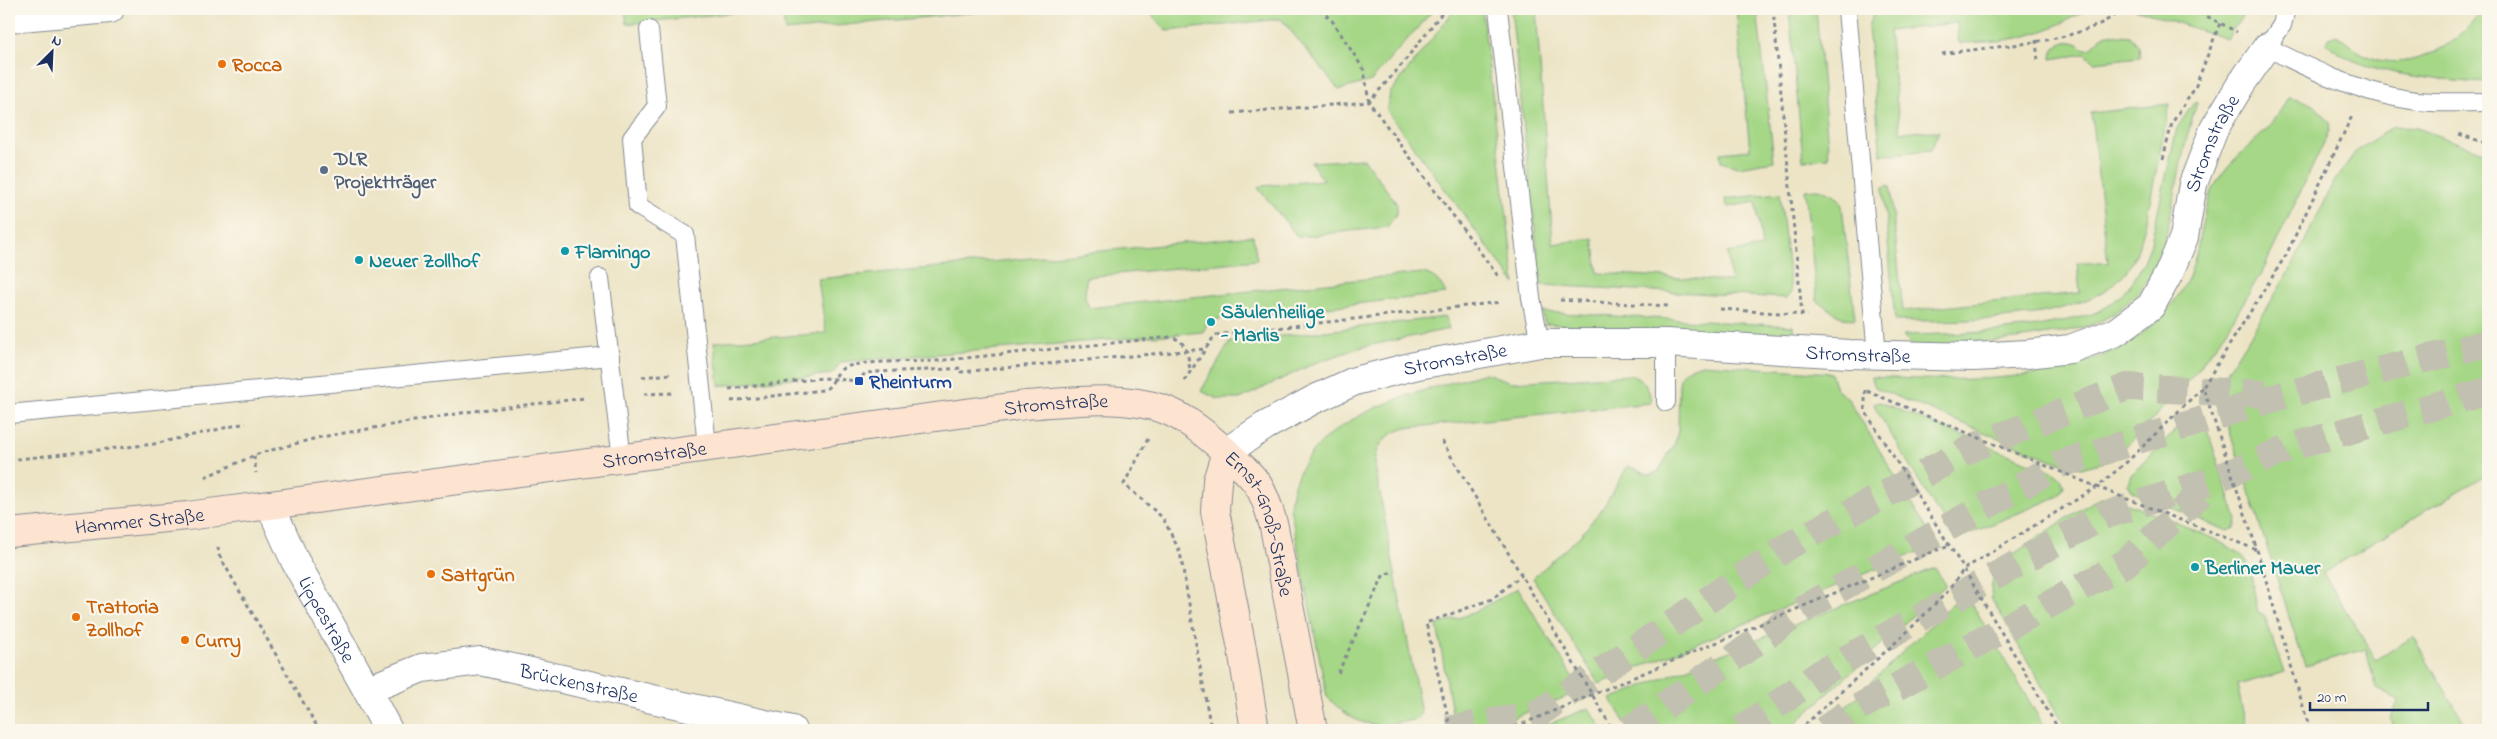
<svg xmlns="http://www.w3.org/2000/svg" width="2497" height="739" font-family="'Indie Flower',sans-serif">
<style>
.green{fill:#a5d786;stroke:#608372}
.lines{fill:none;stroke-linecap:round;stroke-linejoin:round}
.highway-tunnel{stroke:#c2c0b0;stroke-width:28;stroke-dasharray:28 14;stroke-linecap:butt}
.lane-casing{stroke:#848a92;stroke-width:20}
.street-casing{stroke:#848a92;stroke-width:30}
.secondary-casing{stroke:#848a92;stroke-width:30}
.path{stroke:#848a92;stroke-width:3;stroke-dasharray:4 4;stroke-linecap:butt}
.lane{stroke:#fff;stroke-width:18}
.street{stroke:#fff;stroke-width:28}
.secondary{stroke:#fde4d1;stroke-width:28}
.food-dot{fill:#e8710a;stroke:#fbf7ec;stroke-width:2}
.service-dot{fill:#5c6f8a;stroke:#fbf7ec;stroke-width:2}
.culture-dot{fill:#0f9aa8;stroke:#fbf7ec;stroke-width:2}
.transit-dot{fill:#1a4fb4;stroke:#fbf7ec;stroke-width:2}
.labels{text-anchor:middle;stroke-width:4.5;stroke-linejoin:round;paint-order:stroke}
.food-label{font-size:20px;font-weight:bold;fill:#c56008;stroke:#fbf7ec;text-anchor:start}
.street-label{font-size:20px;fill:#1b2f5e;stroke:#fbf7ec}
.service-label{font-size:20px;font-weight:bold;fill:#4e5e75;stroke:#fbf7ec;text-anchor:start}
.culture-label{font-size:20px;font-weight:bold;fill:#0d838f;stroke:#fbf7ec;text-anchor:start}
.transit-label{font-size:20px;font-weight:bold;fill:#164399;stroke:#fbf7ec;text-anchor:start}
</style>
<rect width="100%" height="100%" fill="#fbf7ec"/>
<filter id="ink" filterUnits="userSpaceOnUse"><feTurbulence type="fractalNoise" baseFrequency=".02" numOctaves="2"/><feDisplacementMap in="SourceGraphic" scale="10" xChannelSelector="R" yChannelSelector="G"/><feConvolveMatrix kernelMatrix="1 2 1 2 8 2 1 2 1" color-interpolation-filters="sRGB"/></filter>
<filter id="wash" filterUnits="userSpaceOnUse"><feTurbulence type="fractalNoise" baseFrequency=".0096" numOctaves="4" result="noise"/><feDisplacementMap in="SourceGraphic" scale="20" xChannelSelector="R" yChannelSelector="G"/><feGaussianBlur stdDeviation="1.12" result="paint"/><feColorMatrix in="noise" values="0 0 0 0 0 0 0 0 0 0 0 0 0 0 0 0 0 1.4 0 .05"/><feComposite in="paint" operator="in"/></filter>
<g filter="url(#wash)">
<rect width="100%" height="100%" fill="#ece4c5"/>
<!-- green -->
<g class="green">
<polygon points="625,9 766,9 627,24"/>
<polygon points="782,9 1010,9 785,31"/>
<polygon points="1146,9 1434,9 1371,81 1339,90 1281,19 1167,31"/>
<polygon points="1455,9 1482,9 1515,284 1387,111 1390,93"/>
<polygon points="1511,9 1536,9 1553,244 1593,238 1598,273 1731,281 1727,253 1762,247 1756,202 1727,207 1725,199 1780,193 1791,293 1787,298 1541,285"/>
<polygon points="1736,9 1757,9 1774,161 1738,167 1721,162 1720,153 1750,150"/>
<polygon points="1789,9 1816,9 1829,158 1803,160"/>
<path d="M 1883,9 L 2087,9 C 2042,37 2011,42 1959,43 L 1957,23 L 1889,31 L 1900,132 L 1939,131 L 1931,150 L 1881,155 L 1868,27 C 1871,17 1873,13 1883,9 Z"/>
<polygon points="2135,9 2247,9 2227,39"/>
<path d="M 2481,9 L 2488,9 L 2488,83 C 2447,81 2355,75 2327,43 L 2329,38 L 2336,35 C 2347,42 2359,54 2372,58 C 2413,72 2462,44 2481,9 Z"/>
<path d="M 2107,34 L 2130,36 L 2139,46 L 2140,57 L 2095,62 L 2085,54 L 2051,59 C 2052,41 2074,36 2084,49 L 2091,49 L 2100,38 Z"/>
<path d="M 2288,97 C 2308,100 2318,106 2330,123 L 2329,132 L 2265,266 L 2227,330 L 2193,375 L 2141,432 L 2111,460 L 2081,468 L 2052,460 L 1876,388 L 1872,382 L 1872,377 C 1974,382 2124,389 2183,288 C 2203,255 2197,213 2218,180 C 2230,160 2251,146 2267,129 C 2276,119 2282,108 2288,97 Z"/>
<path d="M 2195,101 L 2197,103 C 2181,149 2176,196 2164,243 C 2156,274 2135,301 2108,317 C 2092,327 2072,330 2054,333 C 2007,342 1962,344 1914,347 L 1902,335 C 1957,334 2009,333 2063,321 C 2076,318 2091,316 2103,309 C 2127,295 2141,272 2150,246 L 2177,128 Z"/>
<path d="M 2170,104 C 2163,135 2157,166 2151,197 C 2146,219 2143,242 2132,262 C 2098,327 1958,320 1895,321 L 1883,187 L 1890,185 L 1903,311 L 2080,293 L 2077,263 L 2108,263 L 2091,113 Z"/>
<polygon points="2394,126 2417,128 2488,154 2488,473 2323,573 2376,660 2413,637 2469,730 2394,730 2390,719 2399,700 2376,689 2366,649 2305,666 2219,398 2222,379 2252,333 2295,261 2334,182 2356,151"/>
<polygon points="1364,159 1397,204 1397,213 1387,227 1298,237 1258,188 1263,186 1323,180 1311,162"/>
<path d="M 1816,189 C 1829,191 1838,193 1842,206 L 1855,319 L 1843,318 L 1817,301 L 1805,190 Z"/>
<path d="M 1253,236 L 1257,260 L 1086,277 L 1085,297 L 1089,308 L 1422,273 C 1434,275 1442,283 1446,294 L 1209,320 L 1203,332 L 841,362 L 832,374 L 719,386 L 714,342 L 826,333 L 818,279 Z"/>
<polygon points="1542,312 1793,326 1796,339 1545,324"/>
<polygon points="1446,317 1449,329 1362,347 1317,362 1240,399 1218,399 1201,391 1230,342"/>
<polygon points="1702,364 1831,373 1836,389 1849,400 1927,529 1932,543 1930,547 1599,684 1533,578 1581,535 1604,506 1628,466 1650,475 1658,472 1675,443 1678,431 1679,384 1681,375 1688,369"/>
<path d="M 1486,373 L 1511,382 L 1631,375 C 1646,381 1649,387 1651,403 L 1406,428 C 1386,434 1375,445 1375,467 L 1421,713 L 1418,719 C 1375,728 1360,730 1327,697 L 1290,507 C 1297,416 1415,393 1486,373 Z"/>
<polygon points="1880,402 2054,473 2061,478 2064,487 2059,496 1971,533 1954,532 1935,508 1876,409 1874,403"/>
<polygon points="2187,418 2198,420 2207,429 2237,520 2235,528 2228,531 2133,492 2128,484 2131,475"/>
<path d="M 2102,498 L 2118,500 C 2145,511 2232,541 2246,560 C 2251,567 2255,601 2258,612 L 2264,615 L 2285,672 L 2237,685 L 2247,730 L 2068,730 L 1992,600 L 1991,587 L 1997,565 L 2090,503 Z"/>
<polygon points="1935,568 1946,585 1788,730 1629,730 1611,699"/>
<polygon points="1518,588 1581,691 1482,730 1455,730 1437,625 1473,613"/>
<polygon points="1962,600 1970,602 1977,612 2046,730 1822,730 1952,604"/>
<polygon points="1589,708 1603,730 1534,730"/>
</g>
</g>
<g filter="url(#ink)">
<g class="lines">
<!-- highway-tunnel -->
<g class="highway-tunnel">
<polyline points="1448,730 1539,713 1790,545 1974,447 2127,387 2265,394"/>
<polyline points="1629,730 1807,607 2060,464 2284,395 2488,343"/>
<polyline points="1741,730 1821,673 2103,516 2216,479 2291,447 2488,391"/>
<polyline points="1824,730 1848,713 2126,563 2211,484"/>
</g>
<defs>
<g id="lane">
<polyline points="1498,9 1531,298 1540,343"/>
<polyline points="1847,9 1877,355"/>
<path d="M 2286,9 L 2282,25 L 2267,47 C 2311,70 2355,90 2404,99 C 2431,104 2460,102 2488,102"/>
<polyline points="649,30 657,106 632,138 638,206 685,235 707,446"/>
<polyline points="600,278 622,459"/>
<polyline points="1666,343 1666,402"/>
<polyline points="9,414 610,356"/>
</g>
<g id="street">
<polyline points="9,18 110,9"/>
<path id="s1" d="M 1226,452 L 1265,426 L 1313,400 L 1355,381 L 1418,365 L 1540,343 L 1666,343 L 1849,354 L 1974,357 L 2027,354 L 2070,349 L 2116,332 L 2151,306 L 2169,273 L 2184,237 L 2193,184 L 2214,129 L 2241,84 L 2267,47"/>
<path id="s2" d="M 270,505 L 295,561 L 367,690 L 388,730"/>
<path id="s3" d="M 367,690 L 422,668 L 481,661 L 792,730"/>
</g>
<g id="secondary">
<polyline points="1226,452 1217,481 1215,511 1242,649 1255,730"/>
<path id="s4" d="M 9,533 L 187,516 L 1026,405 C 1071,402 1119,394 1163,409 C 1186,417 1208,436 1226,452 C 1257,480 1263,485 1274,527 L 1313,730"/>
</g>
</defs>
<!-- lane casing -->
<use href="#lane" class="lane-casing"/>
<!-- street casing -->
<use href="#street" class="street-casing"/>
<!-- secondary casing -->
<use href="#secondary" class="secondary-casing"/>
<!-- path -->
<g class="path">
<polyline points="1320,9 1333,22 1364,70 1369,102 1498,276"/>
<polyline points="1773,9 1802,314"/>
<polyline points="2193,9 2237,32"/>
<polyline points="2036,40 2038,61"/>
<path d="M 1942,54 C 1993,45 2084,45 2122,9"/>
<polyline points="1232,113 1369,102 1399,68 1445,9"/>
<polyline points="2459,134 2488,144"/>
<polyline points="2163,159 2172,123 2195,88 2220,23"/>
<polyline points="1560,300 1668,306"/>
<polyline points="1720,309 1808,315"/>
<polyline points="642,377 671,374"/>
<polyline points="1184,381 1215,335 1501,302"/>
<path d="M 729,389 L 823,378 L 859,381 L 865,373 C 898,370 929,371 961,368 L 961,372 L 1205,349"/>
<polyline points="1865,390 1865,411 1964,569 2059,730"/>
<polyline points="1867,391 2097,487 2257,550"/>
<polyline points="644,394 673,393"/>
<path d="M 731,401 L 823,390 C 834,387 834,372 844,368 C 859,360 916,362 936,361 L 1171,337 C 1188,341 1188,356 1190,371"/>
<polyline points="1148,439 1124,484 1163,518 1180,552 1211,730"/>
<polyline points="1442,441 1613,730"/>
<polyline points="254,456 256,473"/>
<polyline points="9,460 154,444 246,423"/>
<polyline points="205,477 260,453 321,437 473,411 586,398"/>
<polyline points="218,547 219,555 319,730"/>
<polyline points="1338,673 1384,574 1394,572"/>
<polyline points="1451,730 1426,623 1492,599 1522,575"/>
<polyline points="1508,730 1949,545"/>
<polyline points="1799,730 1907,632 1948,591 1964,569 2097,487 2128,461 2203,387"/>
<polyline points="2310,730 2257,550 2203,387 2286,255 2352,116"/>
</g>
<!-- lane -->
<use href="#lane" class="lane"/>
<!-- street -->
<use href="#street" class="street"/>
<!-- secondary -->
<use href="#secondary" class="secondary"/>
</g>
</g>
<!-- markers -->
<g class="food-dot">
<circle cx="222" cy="64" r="5"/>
<circle cx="431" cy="574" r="5"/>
<circle cx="76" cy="617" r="5"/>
<circle cx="185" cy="640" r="5"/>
</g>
<circle class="service-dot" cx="324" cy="170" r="5"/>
<g class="culture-dot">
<circle cx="565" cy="251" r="5"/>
<circle cx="359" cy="260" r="5"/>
<circle cx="1211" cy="322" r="5"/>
<circle cx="2195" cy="567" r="5"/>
</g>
<rect class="transit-dot" x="854" y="376" width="10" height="10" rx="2.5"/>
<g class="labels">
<!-- food labels -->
<g class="food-label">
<text x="232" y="71">Rocca</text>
<text x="441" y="581">Sattgrün</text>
<text x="86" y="613">Trattoria<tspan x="86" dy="23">Zollhof</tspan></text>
<text x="195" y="647">Curry</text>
</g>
<!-- street labels -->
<g class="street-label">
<text dy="7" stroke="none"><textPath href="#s1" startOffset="1135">Stromstraße</textPath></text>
<text dy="7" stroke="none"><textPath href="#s1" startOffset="655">Stromstraße</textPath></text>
<text dy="7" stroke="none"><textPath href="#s1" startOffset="250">Stromstraße</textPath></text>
<text dy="7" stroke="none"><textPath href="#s4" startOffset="1055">Stromstraße</textPath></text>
<text dy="7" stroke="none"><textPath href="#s4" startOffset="650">Stromstraße</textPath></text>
<text dy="7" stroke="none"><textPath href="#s4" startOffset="131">Hammer Straße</textPath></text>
<text dy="7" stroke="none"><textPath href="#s4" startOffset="1322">Ernst-Gnoß-Straße</textPath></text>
<text dy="7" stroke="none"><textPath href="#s2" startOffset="128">Lippestraße</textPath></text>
<text dy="7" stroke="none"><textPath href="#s3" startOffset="219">Brückenstraße</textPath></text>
</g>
<!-- service labels -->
<g class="service-label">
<text x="334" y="165">DLR<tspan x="334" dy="23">Projektträger</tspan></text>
</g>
<!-- culture labels -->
<g class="culture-label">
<text x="575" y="258">Flamingo</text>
<text x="369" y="267">Neuer Zollhof</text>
<text x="1221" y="318">Säulenheilige<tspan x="1221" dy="23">- Marlis</tspan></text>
<text x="2205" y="574">Berliner Mauer</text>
</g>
<!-- transit labels -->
<g class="transit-label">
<text x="869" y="388">Rheinturm</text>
</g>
</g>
<!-- margin -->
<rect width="2497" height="739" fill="none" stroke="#fbf7ec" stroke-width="30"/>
<!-- north arrow -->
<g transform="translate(52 52) rotate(24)" stroke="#fbf7ec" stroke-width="4" paint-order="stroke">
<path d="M0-4L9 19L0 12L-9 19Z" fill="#1b2f5e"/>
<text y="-8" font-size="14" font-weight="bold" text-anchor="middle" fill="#1b2f5e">N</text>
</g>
<!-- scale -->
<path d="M2310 702v8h118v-8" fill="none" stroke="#1b2f5e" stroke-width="2.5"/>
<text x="2317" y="702" font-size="15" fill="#1b2f5e" stroke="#fbf7ec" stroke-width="4" paint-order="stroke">20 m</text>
</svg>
